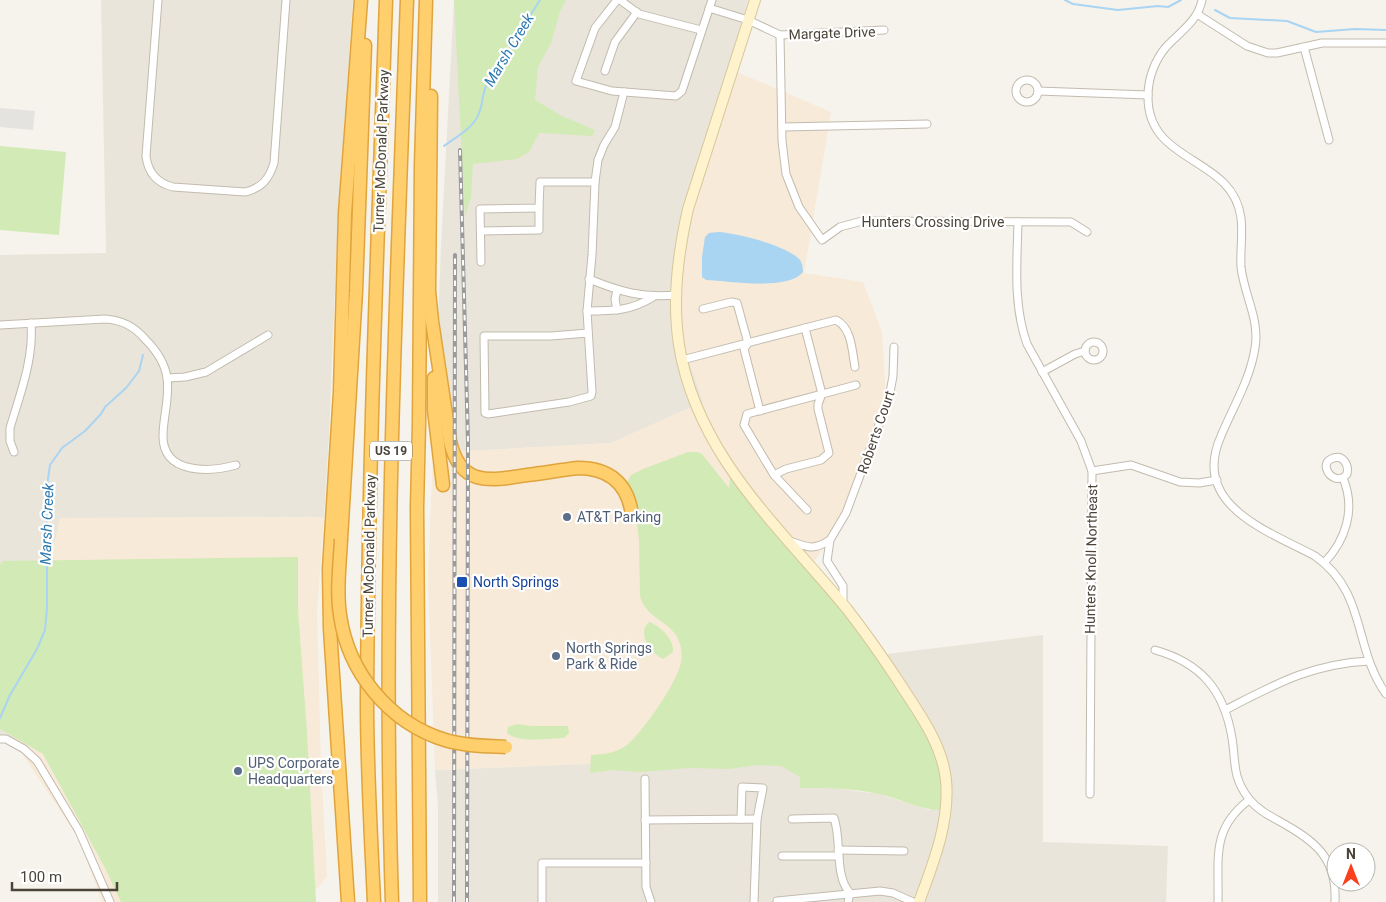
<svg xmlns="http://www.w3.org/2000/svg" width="1386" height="902" font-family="Roboto,sans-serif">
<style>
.residential{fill:#eae5da}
.commercial{fill:#f7ead8}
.green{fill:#d2eab5}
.parking{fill:#e5e3e0}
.water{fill:#a9d4f2}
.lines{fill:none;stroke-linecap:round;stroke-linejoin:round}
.stream{stroke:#a9d4f2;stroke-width:2}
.street-casing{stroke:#c2bbae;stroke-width:9}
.secondary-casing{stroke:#d6c79b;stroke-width:12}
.highway-casing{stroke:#e0a43c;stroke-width:15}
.street{stroke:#fff;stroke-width:7}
.secondary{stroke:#fff3cd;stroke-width:10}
.highway{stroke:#ffcf6e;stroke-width:12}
.rail-casing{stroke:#9a9a9a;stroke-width:4}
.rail{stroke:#fff;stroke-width:2;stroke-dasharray:5.5;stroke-linecap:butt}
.highway-bridge-casing{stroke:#e0a43c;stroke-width:15;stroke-linecap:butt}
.highway-bridge{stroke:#ffcf6e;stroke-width:12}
.service-dot{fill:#5c6f8a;stroke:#fff;stroke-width:2}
.transit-dot{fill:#1a4fb4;stroke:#fff;stroke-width:2}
.labels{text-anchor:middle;stroke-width:4.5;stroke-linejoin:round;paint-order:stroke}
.shield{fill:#fff;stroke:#817c74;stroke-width:1}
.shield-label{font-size:12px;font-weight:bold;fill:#4b4439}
.street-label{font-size:14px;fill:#4b4439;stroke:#fff}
.service-label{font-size:14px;fill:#4e5e75;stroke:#fff;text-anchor:start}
.transit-label{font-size:14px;fill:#164399;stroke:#fff;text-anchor:start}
.water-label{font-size:15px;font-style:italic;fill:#2e7ab2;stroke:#fff}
</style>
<rect width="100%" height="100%" fill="#f6f3ec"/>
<!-- residential -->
<g class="residential">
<polygon points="101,0 353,0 338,213 329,436 324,517 60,518 15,743 4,743 0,742 0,255 106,253"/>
<polygon points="454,0 748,0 721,94 677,326 703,402 611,443 433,453 441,246"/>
<polygon points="1043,635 1043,842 1168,846 1166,902 438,902 438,806 435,770 800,755 800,788 833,788 879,794 930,810 943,755 887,654"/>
</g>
<!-- commercial -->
<g class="commercial">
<polygon points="728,68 831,112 804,273 863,282 882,332 886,397 873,452 846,512 814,562 731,467 713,759 435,770 428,577 433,453 611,443 703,402 677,326 680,255"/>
<polygon points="324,517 317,611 321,764 327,876 307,902 102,902 79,839 15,743 60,518"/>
</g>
<!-- green -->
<g class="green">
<polygon points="454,0 566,0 560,12 551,43 538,67 535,100 562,116 595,130 592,136 539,133 529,152 517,159 473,164 471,197 465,218"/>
<polygon points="0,146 66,152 59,235 0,230"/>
<path d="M 688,452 L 697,452 L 702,454 L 729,488 L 731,466 L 814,562 L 887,654 L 943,755 L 943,810 C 920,811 901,798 878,794 C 853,788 826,788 800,788 L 800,777 L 781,766 L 758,765 L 729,769 L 689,768 L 640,772 L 613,770 L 590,773 L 591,755 C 603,754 613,754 624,747 C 640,737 675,685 680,666 C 682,660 682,650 680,644 C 674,621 646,620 640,596 L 639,540 L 635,508 L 627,482 L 631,475 L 643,469 Z"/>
<polygon points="298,557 298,610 307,733 316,902 121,902 105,868 43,754 0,729 0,565 3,561"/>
<path d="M 649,622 C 661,626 674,640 673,652 L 663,659 C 651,653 636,634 649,622 Z"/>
<path d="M 517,724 L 532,726 L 568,726 L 569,733 L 564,738 C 548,738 519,744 507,733 L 508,727 Z"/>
</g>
<!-- parking -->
<polygon class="parking" points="0,108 35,111 33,130 0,127"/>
<!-- water -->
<path class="water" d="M 718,232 C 737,233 784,245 798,258 C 802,261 803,267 803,272 C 788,291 729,281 706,280 L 702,277 L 702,257 L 705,237 L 709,233 Z"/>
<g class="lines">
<!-- stream -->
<g class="stream">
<polyline points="1065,0 1073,4 1118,10 1158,6 1168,7 1181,0"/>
<polyline points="1215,10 1230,18 1287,21 1316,32 1355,29 1386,30"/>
<path d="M 444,146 C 456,137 474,128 479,113 C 483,104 482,95 486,86 L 540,0"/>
<polyline points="0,718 10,695 37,649 45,630 47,608 47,486 50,465 62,448 85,431 101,414 105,407 126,388 139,371 143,355"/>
</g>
<defs>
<g id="street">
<path d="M 158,0 L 146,156 C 148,173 157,183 173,187 L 245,192 C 262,188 269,179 274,163 L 286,0"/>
<polyline points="617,0 595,28 576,81 612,91 676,96 682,91 712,0"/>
<polyline points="620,0 639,14 701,30"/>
<path d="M 1202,0 C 1198,21 1180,32 1166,47 C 1155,60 1148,78 1148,96 C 1147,165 1233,155 1241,218 C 1243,235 1240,251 1241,267 C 1244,295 1260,319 1255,348 C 1250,380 1233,407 1221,436 C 1190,505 1268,531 1315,556 C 1367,592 1353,648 1386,694"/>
<polyline points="709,8 748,20 780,35 884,30"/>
<polyline points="1197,14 1247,46 1268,53 1277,53 1322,43 1386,43"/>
<polyline points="780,35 782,141 786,174 799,207 822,240 840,227 862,221 1071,222 1087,232"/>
<polyline points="1304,47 1329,140"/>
<polyline points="605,71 615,42 637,12"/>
<circle cx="1027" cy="91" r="11"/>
<polyline points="1038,91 1148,95"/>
<polyline points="782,127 927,124"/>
<path d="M 1018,222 C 1017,263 1013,305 1027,344 L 1081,441 L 1092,471 L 1090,794"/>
<polyline points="481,231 539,230 539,208"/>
<polyline points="481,262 480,209 539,208 540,182 595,182"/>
<path d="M 589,279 C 621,292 641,298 676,295"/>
<polyline points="703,309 731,302 737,303 748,343 744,349 760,411"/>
<polyline points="617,310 615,299 617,290"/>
<path d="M 587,311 C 612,311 631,311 653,297"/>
<path d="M 0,325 L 105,319 C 122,320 134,326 145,339 C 156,350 165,362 167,378 C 170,397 163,417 163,436 C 163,475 210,472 236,465"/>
<polyline points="588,333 551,336 484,336 485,413 488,414 569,402 591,396 592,392 587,311 592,255 595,182 598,160 604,145 615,127 624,92"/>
<circle cx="1094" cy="351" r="9"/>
<path d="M 682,360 L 836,320 C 852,328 852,351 855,367"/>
<polyline points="1042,372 1075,354 1085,351"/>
<polyline points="167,378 185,377 206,372 268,335"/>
<path d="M 14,452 L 10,441 L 10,428 C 20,394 34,359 31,323"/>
<polyline points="1092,471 1131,465 1180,482 1199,483 1217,480"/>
<polyline points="774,475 786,469 821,460 829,453 818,409 818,404 822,394 805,328"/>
<polyline points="807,510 774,475 744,425 747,414 856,385"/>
<polyline points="830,540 846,513 889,398 893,376 894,347"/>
<path d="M 790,541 C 807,547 813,551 830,540 L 827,561 L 843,586 L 843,604"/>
<path d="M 1324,563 C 1346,540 1356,509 1343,478 C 1340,478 1337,479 1335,478 C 1327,475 1322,463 1331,459 C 1343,453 1349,465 1347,474 L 1343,478"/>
<path d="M 1155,650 C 1201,663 1224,690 1232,738 C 1236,763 1232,777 1249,799 C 1257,809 1268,815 1279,821 C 1315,841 1337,857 1335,902"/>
<path d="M 1225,710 C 1276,684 1311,664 1369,661"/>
<polyline points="0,739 6,739 24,749 37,761 79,831 110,902"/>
<polyline points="645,779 646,887 651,902"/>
<polyline points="741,819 742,787 763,788 757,819"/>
<path d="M 792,819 L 834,818 C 842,840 834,876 850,893 L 848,902"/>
<polyline points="645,820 757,819 754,902"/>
<polyline points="838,850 904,851"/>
<polyline points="782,856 839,856"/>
<polyline points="777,901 880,891 893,893 913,902"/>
<polyline points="542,902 542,863 646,863"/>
<path d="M 1218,902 C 1219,858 1211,829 1249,800"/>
</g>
<path id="secondary" d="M 755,0 L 688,209 C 678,254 672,299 679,345 C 697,456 779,526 847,609 C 865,632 881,655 897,679 C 917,711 942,742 946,780 C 950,822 933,864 919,902"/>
<g id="highway">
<path d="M 431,96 L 429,291 L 432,321 L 450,441 C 460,487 490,481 527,475 C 544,473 561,470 578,468 C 609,468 628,483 632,515"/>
<polyline points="434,378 434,410 443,485"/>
<polyline points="341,539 356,291 365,45"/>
<polyline points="348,902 330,629 329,569 340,392 345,213 361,0"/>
<path d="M 374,902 C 371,836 367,769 367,703 C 368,468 378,234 386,0"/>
<path d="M 392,902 C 382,601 396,301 407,0"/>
<polyline points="420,902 417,508 419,424 421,165 426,0"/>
</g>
</defs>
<!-- street casing -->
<use href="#street" class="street-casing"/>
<!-- secondary casing -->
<use href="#secondary" class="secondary-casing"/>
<!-- highway casing -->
<use href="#highway" class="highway-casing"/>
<!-- street -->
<use href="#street" class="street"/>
<!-- secondary -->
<use href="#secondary" class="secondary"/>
<!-- highway -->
<use href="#highway" class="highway"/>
<defs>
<g id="rail">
<polyline points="460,150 468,441 467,902"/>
<polyline points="454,902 455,255"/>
</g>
</defs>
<!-- rail casing -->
<use href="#rail" class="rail-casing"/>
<!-- rail -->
<use href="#rail" class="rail"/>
<defs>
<path id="highway-bridge" d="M 341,539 C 340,564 336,590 340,615 C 348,673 390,723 445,740 C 465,746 486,746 506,747"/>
</defs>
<!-- highway-bridge casing -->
<use href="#highway-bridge" class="highway-bridge-casing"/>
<!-- highway-bridge -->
<use href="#highway-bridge" class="highway-bridge"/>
</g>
<!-- markers -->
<g class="service-dot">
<circle cx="567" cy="517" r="5"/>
<circle cx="556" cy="656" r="5"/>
<circle cx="238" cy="771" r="5"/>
</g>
<rect class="transit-dot" x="456" y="576" width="12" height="12" rx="2.5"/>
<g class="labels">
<!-- shield labels -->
<rect class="shield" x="370" y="441.5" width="42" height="19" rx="4"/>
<g class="shield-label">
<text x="391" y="455">US 19</text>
</g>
<!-- street labels -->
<g class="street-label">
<text transform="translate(832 33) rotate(-2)" y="5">Margate Drive</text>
<text transform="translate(381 151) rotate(-88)" y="5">Turner McDonald Parkway</text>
<text x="933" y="227">Hunters Crossing Drive</text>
<text transform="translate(876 432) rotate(-71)" y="5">Roberts Court</text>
<text transform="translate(369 556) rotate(-89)" y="5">Turner McDonald Parkway</text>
<text transform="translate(1091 559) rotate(-89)" y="5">Hunters Knoll Northeast</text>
</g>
<!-- service labels -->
<g class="service-label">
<text x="577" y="522">AT&amp;T Parking</text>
<text x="566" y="653">North Springs<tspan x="566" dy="16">Park &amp; Ride</tspan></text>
<text x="248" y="768">UPS Corporate<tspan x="248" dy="16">Headquarters</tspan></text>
</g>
<!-- transit labels -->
<g class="transit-label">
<text x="473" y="587">North Springs</text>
</g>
<!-- water labels -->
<g class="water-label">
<text transform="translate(509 50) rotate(-59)" y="5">Marsh Creek</text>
<text transform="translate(47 524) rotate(-88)" y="5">Marsh Creek</text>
</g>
</g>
<!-- north arrow -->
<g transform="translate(1351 867)"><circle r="24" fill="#ffffff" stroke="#b7b4b0"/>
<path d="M0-4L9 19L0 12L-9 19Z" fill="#fc3f1d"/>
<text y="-8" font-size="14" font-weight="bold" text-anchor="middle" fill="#4b4439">N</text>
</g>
<!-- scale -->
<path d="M12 882v8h105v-8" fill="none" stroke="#4b4439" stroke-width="2.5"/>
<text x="20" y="882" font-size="15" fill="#4b4439" stroke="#ffffff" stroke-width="4" paint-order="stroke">100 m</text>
</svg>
